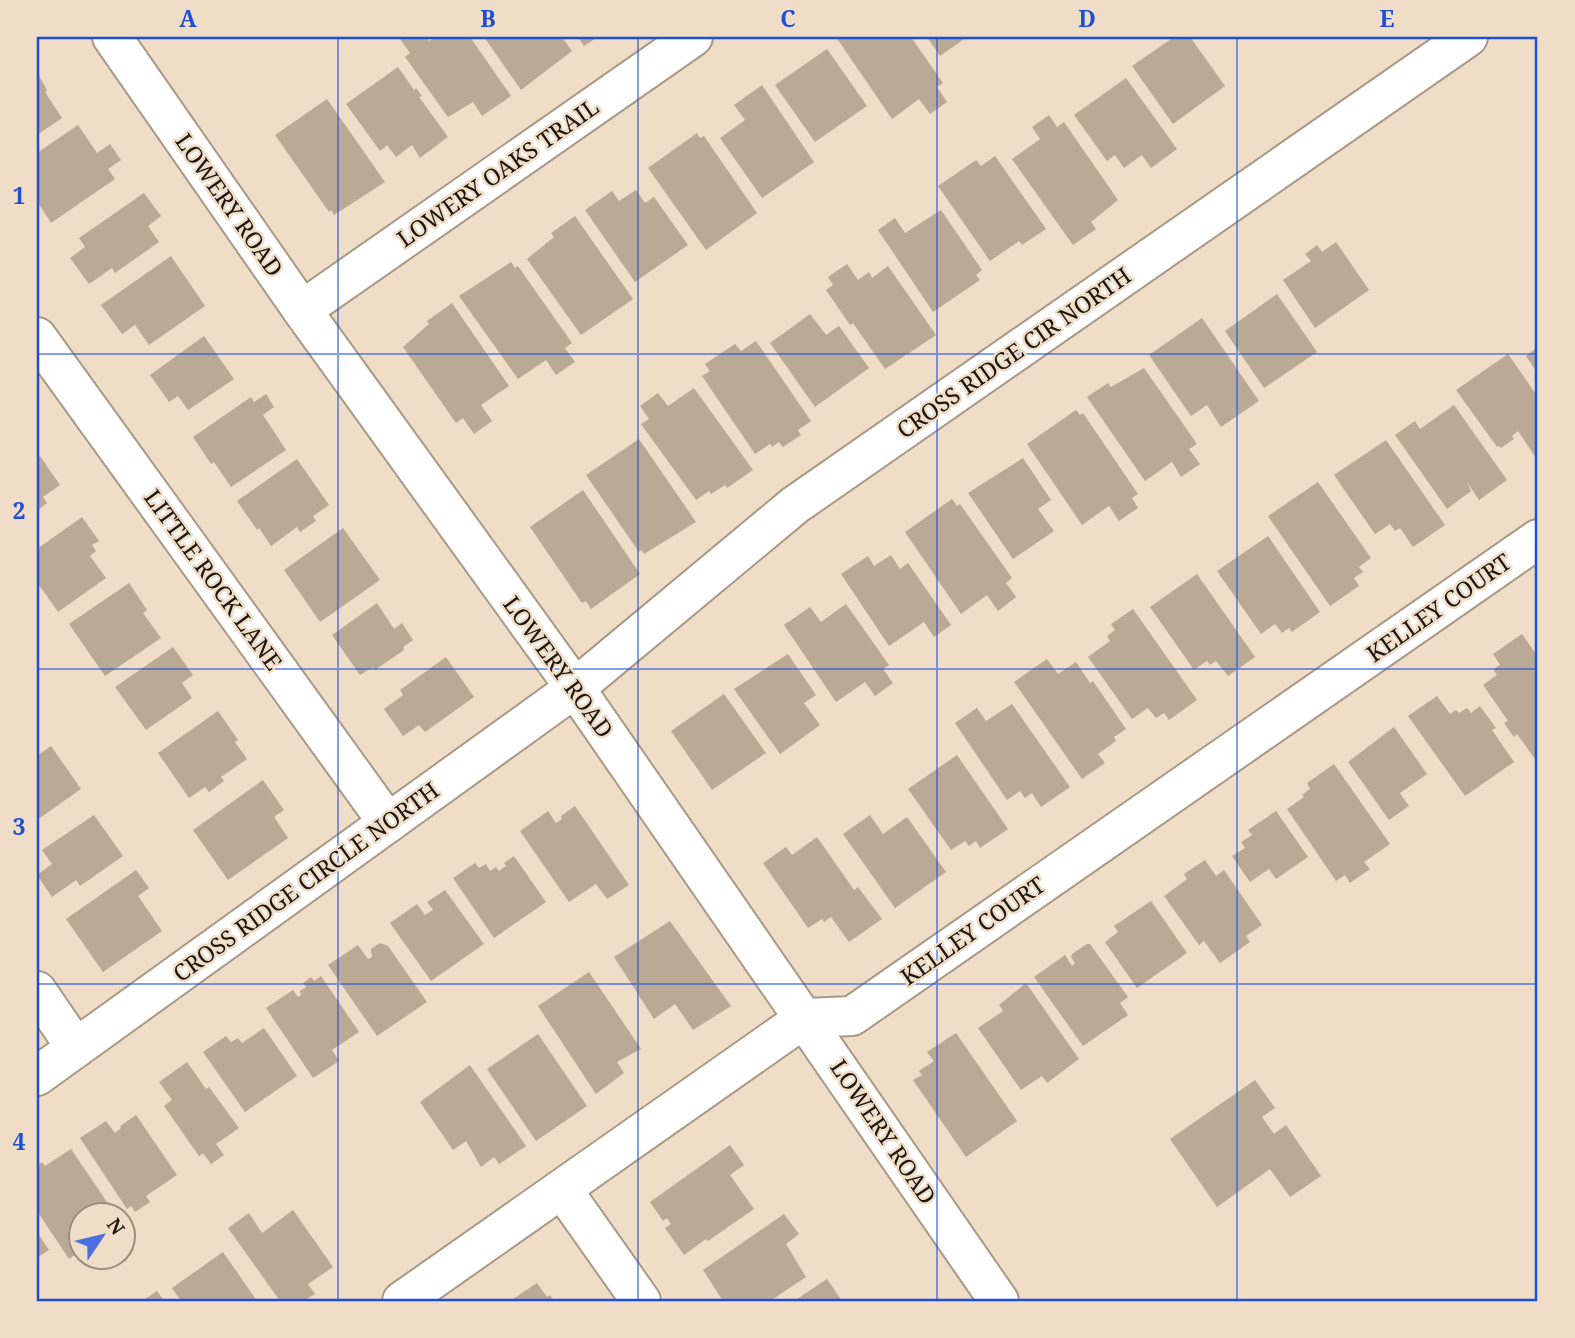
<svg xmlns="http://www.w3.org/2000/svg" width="1575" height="1338" font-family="'Noto Serif',serif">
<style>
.building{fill:#baa995}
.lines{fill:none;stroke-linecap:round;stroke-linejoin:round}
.minor-casing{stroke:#a99985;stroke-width:42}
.minor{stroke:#fff;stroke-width:38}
.grid{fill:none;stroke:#1d4ed8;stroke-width:2;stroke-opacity:0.55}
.labels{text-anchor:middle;stroke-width:5;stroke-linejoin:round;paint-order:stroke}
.street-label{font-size:23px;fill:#1d170f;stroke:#efddc8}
.neatline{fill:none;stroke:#1d4ed8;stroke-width:2.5}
.grid-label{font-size:23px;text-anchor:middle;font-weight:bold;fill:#1d4ed8}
</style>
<rect width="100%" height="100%" fill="#efddc8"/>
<!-- building -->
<g class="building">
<polygon points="403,37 426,37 429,41 435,37 470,37 511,96 482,116 473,102 448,117 405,57 410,53 400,39"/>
<polygon points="484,37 562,37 572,51 521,90"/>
<polygon points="578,37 598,37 584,46"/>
<polygon points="836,37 911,37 943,83 937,87 947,102 930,114 919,99 892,119"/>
<polygon points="927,37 967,37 940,56"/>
<polygon points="1174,37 1190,37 1225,86 1173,124 1132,66"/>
<polygon points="827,49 867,106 815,142 775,85"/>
<polygon points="398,67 414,90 416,88 422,96 419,97 448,137 420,158 412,145 396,157 387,145 380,151 346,104"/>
<polygon points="39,76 47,90 45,92 62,118 37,135 37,78"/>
<polygon points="1126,78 1177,149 1151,168 1142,155 1124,168 1115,155 1107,161 1074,115"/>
<polygon points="762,85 814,162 762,198 720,138 745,120 734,105"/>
<polygon points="327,99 385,182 334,215 331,210 329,212 275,135"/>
<polygon points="1049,115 1057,127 1064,122 1118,200 1091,222 1096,229 1073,245 1012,159 1040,139 1032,127"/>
<polygon points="78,125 97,153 110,144 121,160 108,169 115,179 51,223 37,201 37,153"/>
<polygon points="697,133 700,138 704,136 757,213 706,250 648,168"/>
<polygon points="995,156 1046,229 1022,245 1019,241 990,261 938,186 976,160 981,166"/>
<polygon points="636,190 645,203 654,197 688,245 635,282 585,210 612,191 619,201"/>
<polygon points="144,193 161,216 148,226 159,242 115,273 112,268 89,284 70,258 85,247 79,238"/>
<polygon points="941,210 982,270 976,275 980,280 933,312 878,230 895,218 905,233"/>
<polygon points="575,216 633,299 581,335 527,259 554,237 551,233"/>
<polygon points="1336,242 1369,290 1315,328 1283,280 1311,261 1305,254 1317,245 1322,252"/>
<polygon points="171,256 205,306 149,345 135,325 122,334 101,305"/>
<polygon points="511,262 515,268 518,266 572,343 565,348 575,362 556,375 546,360 518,379 459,296"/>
<polygon points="847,264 858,280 869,272 872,278 888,266 936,335 885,369 853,323 850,325 826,290 833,285 828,277"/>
<polygon points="1277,294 1317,352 1264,388 1225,331"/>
<polygon points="452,303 509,386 481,405 492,421 474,434 463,418 456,423 403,347 429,324 427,321"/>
<polygon points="810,314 826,335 839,326 869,368 815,407 770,343"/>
<polygon points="1202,318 1259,401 1221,427 1207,405 1191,416 1149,355"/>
<polygon points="204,336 234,379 188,410 178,396 169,402 150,375"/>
<polygon points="756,341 811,421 798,430 801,435 783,447 779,442 772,447 770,444 755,454 702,376 710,371 705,364 735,344 741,351"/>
<polygon points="1538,347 1538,374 1526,356"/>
<polygon points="1508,354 1538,397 1538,461 1518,431 1512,436 1514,439 1501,448 1499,446 1497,447 1456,390"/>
<polygon points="1144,368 1197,444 1189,449 1200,464 1181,477 1172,462 1145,481 1087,397 1108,383 1111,387"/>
<polygon points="694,388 753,470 727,488 725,485 711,494 709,491 696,500 641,424 649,419 640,406 658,393 668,406"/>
<polygon points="266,394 274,407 263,415 286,450 231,487 214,462 211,464 193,437 251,397 254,402"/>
<polygon points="1454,405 1507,480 1479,500 1467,482 1471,491 1447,509 1395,435 1415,421 1420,429"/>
<polygon points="1076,410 1080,415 1083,413 1138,494 1132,498 1138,508 1119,521 1109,506 1082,525 1027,444"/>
<polygon points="639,439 696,522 644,554 641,550 639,552 586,475"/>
<polygon points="1386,440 1445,525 1413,547 1400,528 1395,531 1390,524 1375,534 1334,475"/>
<polygon points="40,456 60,485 43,497 47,503 37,511 37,459"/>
<polygon points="1023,458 1051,500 1038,509 1054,531 1013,559 968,493"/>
<polygon points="297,459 329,505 313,516 316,521 300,532 297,527 271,546 259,528 257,530 237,501"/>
<polygon points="1318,482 1371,558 1359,567 1363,572 1354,578 1359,586 1330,606 1268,516"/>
<polygon points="583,490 640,574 591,609 586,601 582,603 530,527"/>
<polygon points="952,499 957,506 960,504 1012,578 1006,583 1016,597 998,611 987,595 961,614 905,532"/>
<polygon points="82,517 99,541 92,545 96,551 90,556 106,578 58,612 37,582 37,549"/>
<polygon points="343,528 380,580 320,622 284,570"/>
<polygon points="1268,536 1320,612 1292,632 1289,628 1282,633 1275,624 1261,634 1217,571"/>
<polygon points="891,555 900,569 908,563 951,625 934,637 924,622 889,646 841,574 868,556 874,566"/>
<polygon points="1197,574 1255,657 1228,676 1216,661 1210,665 1207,661 1194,670 1150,607"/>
<polygon points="129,583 147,610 143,613 161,638 105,676 69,624"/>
<polygon points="377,603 394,629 402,623 413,640 403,647 404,650 375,670 373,667 360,675 332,635"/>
<polygon points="846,604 889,665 883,669 893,683 875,696 865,682 836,702 784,625 810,607 821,622"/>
<polygon points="1133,609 1197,700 1169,720 1164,713 1156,718 1148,708 1132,719 1088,657 1110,641 1107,636 1115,630 1111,624"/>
<polygon points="1522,634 1538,657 1538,756 1535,759 1517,734 1514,737 1504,723 1508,721 1483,685 1497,675 1493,669 1500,665 1493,654"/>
<polygon points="173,647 193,675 182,683 192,698 146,730 115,687"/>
<polygon points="788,654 816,695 804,703 820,725 780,754 734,689"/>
<polygon points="446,657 474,697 425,732 419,725 403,736 384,709 403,695 400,690"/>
<polygon points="1047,659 1058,674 1076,662 1090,683 1093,681 1126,729 1114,737 1116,741 1098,754 1105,763 1082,779 1014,682"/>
<polygon points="724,694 766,753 712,790 671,731"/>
<polygon points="1437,696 1450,714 1456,710 1459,713 1467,708 1471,713 1480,706 1496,728 1492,730 1514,762 1465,796 1408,716"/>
<polygon points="1012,704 1070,787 1041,807 1032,793 1025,798 1020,791 1007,800 955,723 977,708 986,721"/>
<polygon points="218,711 238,740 235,742 247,759 221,777 224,781 209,792 205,787 189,798 158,753"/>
<polygon points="1394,727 1427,774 1400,793 1409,806 1389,820 1348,762"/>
<polygon points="51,746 81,789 37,820 37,756"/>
<polygon points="957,755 1008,829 980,848 976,841 969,846 965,841 951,850 908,789"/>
<polygon points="1334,764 1390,844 1364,862 1370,869 1350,883 1345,875 1336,881 1287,809 1304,797 1302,795 1310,789 1307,783"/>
<polygon points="263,780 284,810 274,817 288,838 228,880 193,830"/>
<polygon points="575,806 629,885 607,899 596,884 569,902 520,831 548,811 556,823 562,819 561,816"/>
<polygon points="1276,811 1308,857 1276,879 1269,869 1250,882 1232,856 1245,848 1241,842 1252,835 1248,830"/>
<polygon points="94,815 123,856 80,886 76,880 52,897 37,875 52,864 42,850"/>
<polygon points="870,815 883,834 907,817 946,872 895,908 843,834"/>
<polygon points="817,837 854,890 858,887 882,919 849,942 831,917 824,922 822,919 808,928 763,863 786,847 792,855"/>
<polygon points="514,856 546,902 494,938 453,878 475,863 479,868 486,864 490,871 496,867 499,871 506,866 504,863"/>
<polygon points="1205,860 1216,876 1224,870 1262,925 1246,936 1250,942 1220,963 1204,941 1199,945 1164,896 1187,879 1184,874"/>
<polygon points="136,870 149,888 138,896 162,931 103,972 66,919"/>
<polygon points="445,890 484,944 431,981 390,923 417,904 425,915 433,910 427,902"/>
<polygon points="1151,901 1187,953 1137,988 1105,942 1118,932 1114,926"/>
<polygon points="670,921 731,1006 693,1030 675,1004 654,1019 614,957"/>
<polygon points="380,943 388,946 427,1002 377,1036 328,965 358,945 368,959 372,957 371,949"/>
<polygon points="1087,944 1090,944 1128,997 1120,1003 1128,1015 1083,1046 1034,977 1065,955 1072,966 1075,963 1071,957 1072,954"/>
<polygon points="589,972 641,1049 617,1062 624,1073 596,1094 538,1006"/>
<polygon points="321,976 359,1032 332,1050 339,1061 313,1078 266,1008 293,990 298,997 301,995 300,991 306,987 303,983 311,977 314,981"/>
<polygon points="1026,983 1079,1059 1047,1083 1042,1076 1021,1090 978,1028 1003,1011 999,1005"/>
<polygon points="264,1028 297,1076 245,1112 203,1052 226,1036 231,1042 238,1038 242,1043"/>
<polygon points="956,1033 1017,1121 966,1157 913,1080 922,1075 919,1071 934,1061 927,1052"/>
<polygon points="538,1034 587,1106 536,1141 487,1069"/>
<polygon points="187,1062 206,1089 209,1087 239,1128 216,1144 224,1155 211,1164 203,1153 199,1156 164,1106 172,1100 159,1082"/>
<polygon points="470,1065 526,1146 499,1164 494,1157 481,1167 466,1141 453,1150 420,1102"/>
<polygon points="1255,1080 1275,1108 1262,1117 1274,1134 1286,1125 1321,1176 1290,1197 1270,1169 1217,1207 1170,1139"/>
<polygon points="136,1115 177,1175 146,1196 150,1202 135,1212 131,1206 127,1209 80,1138 106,1121 115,1133 121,1128 120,1126"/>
<polygon points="730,1145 744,1165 730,1175 754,1209 708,1241 706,1239 684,1255 665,1228 671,1224 667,1218 663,1221 650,1202"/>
<polygon points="71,1149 109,1205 93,1216 80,1216 80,1224 77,1227 80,1231 80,1251 69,1259 37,1211 37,1166 42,1162 45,1166"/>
<polygon points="293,1210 333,1267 308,1284 315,1294 303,1301 280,1301 228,1228 249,1213 262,1233"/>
<polygon points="784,1214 799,1234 786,1244 806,1277 770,1301 723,1301 703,1270"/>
<polygon points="37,1232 49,1250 37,1258"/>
<polygon points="223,1252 257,1301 181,1301 172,1288"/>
<polygon points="827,1279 842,1301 794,1301"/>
<polygon points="537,1283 547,1297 550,1295 554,1301 510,1301"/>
<polygon points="157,1291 164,1301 142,1301"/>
</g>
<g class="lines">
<defs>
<g id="minor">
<polyline points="112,37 302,310 575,688 999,1301"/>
<polyline points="302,310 693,37"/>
<polyline points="37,337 388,823"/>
<polyline points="37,991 76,1048"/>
<polyline points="37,1076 575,688 795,505 1468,37"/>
<polyline points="562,1189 641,1301"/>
<polyline points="402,1301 805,1018 852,1016 1538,539"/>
</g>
</defs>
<!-- minor casing -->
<use href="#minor" class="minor-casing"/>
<!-- minor -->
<use href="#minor" class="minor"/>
</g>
<!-- grid -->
<path class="grid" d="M 338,37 L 338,1301M 638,37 L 638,1301M 937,37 L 937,1301M 1237,37 L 1237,1301M 37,354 L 1538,354M 37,669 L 1538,669M 37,984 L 1538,984"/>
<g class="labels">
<!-- street labels -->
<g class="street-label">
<text transform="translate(498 173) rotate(-35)" y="8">LOWERY OAKS TRAIL</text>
<text transform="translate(229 205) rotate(55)" y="8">LOWERY ROAD</text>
<text transform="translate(1014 353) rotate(-35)" y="8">CROSS RIDGE CIR NORTH</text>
<text transform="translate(213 580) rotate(54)" y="8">LITTLE ROCK LANE</text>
<text transform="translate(1439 608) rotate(-35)" y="8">KELLEY COURT</text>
<text transform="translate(558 667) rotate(54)" y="8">LOWERY ROAD</text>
<text transform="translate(306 882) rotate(-36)" y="8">CROSS RIDGE CIRCLE NORTH</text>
<text transform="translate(973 931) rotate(-35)" y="8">KELLEY COURT</text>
<text transform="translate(883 1132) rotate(56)" y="8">LOWERY ROAD</text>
</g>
</g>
<!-- border -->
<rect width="1575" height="1338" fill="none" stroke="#efddc8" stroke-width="77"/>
<!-- north arrow -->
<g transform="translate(102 1236) rotate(55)"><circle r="33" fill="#efddc8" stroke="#9b8e7e" stroke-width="2"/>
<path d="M0-5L12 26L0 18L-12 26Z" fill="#4b6fe2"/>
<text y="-10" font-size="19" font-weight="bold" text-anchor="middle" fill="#1d170f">N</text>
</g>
<rect x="38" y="38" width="1498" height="1262" class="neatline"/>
<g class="grid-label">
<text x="188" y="27">A</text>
<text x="488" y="27">B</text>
<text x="788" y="27">C</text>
<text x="1087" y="27">D</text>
<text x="1387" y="27">E</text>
<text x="19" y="204">1</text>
<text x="19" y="519">2</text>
<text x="19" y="835">3</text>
<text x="19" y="1150">4</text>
</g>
</svg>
